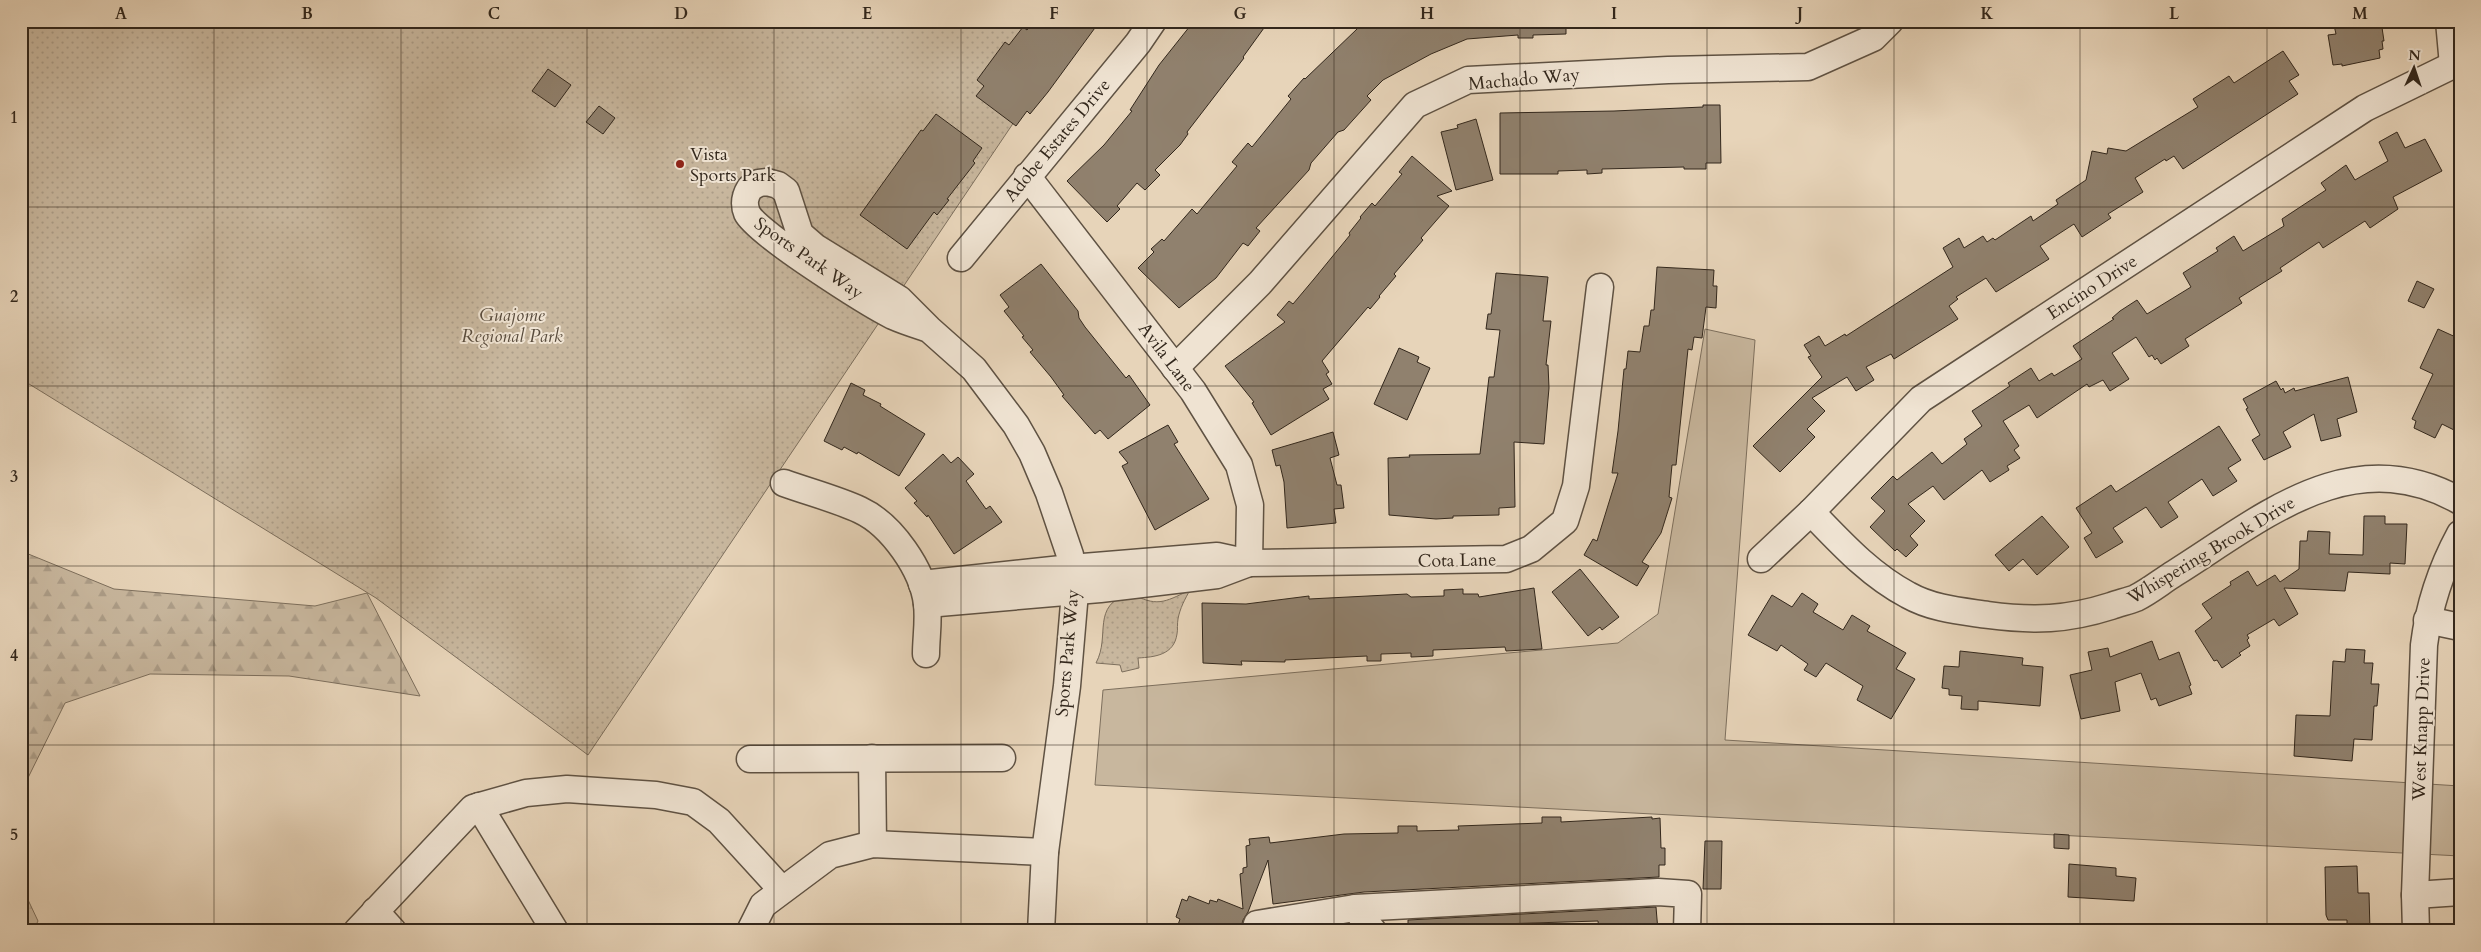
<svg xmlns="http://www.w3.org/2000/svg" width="2481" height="952" font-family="Cardo,serif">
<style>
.grass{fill:#c8b79e;stroke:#7d6f5d}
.forest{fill:url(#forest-firs);stroke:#7d6f5d}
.park{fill:url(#park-dots);stroke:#7d6f5d}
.building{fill:#90816e;stroke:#32271c}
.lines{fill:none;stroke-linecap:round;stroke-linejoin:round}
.minor-casing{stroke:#5f5243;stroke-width:29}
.minor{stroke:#efe3d2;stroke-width:26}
.grid{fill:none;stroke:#32271c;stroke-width:1;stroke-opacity:0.55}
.poi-dot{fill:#8f2418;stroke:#efe3d2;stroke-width:2}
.labels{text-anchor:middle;stroke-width:4;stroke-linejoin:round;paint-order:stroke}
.street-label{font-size:18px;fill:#32271c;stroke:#efe3d2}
.poi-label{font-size:18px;fill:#32271c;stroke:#efe3d2;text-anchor:start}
.park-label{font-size:18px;font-style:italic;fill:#584b3c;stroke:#efe3d2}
.neatline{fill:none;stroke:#32271c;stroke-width:2}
.grid-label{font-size:16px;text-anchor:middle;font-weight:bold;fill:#32271c}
</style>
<defs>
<pattern id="forest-firs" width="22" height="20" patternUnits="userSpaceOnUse" patternTransform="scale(1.25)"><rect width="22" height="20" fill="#c8b79e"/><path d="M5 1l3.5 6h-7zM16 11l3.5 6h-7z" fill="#ac9d88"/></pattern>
<pattern id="park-dots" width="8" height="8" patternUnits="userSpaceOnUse" patternTransform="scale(1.25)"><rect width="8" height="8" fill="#c8b79e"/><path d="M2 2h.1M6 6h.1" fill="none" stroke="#ac9d88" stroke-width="1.8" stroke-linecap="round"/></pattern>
</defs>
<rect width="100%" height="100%" fill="#e7d4b9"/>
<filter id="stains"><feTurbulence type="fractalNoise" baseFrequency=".004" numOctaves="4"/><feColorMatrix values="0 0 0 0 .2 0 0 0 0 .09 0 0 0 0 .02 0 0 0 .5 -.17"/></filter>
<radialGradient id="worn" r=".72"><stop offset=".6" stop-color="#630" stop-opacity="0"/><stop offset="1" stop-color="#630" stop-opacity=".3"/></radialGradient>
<!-- grass -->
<polygon class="grass" points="1705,329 1755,340 1725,740 2460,786 2460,856 1095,785 1103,690 1618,643 1658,614"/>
<!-- forest -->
<g class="forest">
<polygon points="21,551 114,589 315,606 367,593 420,696 289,676 150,674 65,703 21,792"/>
<polygon points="21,885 38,921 33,931 21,931"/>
</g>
<!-- park -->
<g class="park">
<polygon points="21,21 1082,21 588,755 376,598 21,379"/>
<path d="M 1190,590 C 1185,599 1180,608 1178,619 C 1177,624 1178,629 1177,634 C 1174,655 1155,657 1138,658 L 1139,668 L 1122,672 L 1120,665 L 1096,663 C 1111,635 1090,606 1130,593 C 1157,607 1163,603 1190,590 Z"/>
</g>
<!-- building -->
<g class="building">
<polygon points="1034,21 1100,21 1048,92 1030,114 1027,111 1016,126 976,96 984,86 977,80 1005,42 1009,45 1023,27 1027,30"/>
<polygon points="1194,21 1269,21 1243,57 1244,58 1187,132 1188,134 1180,145 1155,170 1160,175 1145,190 1137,183 1117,206 1120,209 1107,222 1067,181 1104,145 1132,111 1130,110 1159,65"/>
<polygon points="1352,21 1566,21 1566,34 1533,35 1533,38 1518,38 1518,35 1467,39 1431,54 1383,80 1367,96 1371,100 1344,130 1338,132 1311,163 1309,170 1256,228 1260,231 1248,246 1243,243 1216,278 1179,308 1138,268 1154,252 1151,249 1162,239 1164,241 1192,209 1197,214 1237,166 1232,162 1248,143 1252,147 1291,99 1288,96 1304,78 1305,79 1357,29"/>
<polygon points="2333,21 2381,21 2384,41 2382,41 2383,49 2379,50 2380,58 2342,66 2342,64 2333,65 2328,35 2336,34"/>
<polygon points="2283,51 2299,75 2289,81 2298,94 2183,169 2174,156 2166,161 2165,159 2135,178 2143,192 2108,214 2111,218 2082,237 2074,224 2040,246 2049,259 1996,292 1986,278 1956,297 1958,299 1949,306 1958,319 1894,359 1891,354 1866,367 1874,380 1856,391 1847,377 1812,398 1825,411 1807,429 1815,437 1780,472 1753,446 1822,377 1808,357 1811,356 1804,345 1819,336 1825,346 1845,334 1846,336 1953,267 1943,248 1959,238 1964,248 1983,236 1987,242 1993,238 1995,240 2031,216 2033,221 2058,204 2056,200 2086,180 2092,151 2107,154 2108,148 2126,151 2198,107 2193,99 2229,76 2234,83"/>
<polygon points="548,69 571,85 555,107 532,91"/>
<polygon points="1703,105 1720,105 1721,163 1706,163 1706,169 1684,169 1684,167 1602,169 1602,173 1587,174 1587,170 1558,171 1558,174 1500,174 1500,113 1614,111 1703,107"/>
<polygon points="599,106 615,118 603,134 586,122"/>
<polygon points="936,114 982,148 973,161 975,163 947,199 949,200 937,215 934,212 907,249 860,215 921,130 923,131"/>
<polygon points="1476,119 1493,180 1456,190 1441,132 1458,128 1457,125"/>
<polygon points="2397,132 2405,148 2425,139 2442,171 2393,197 2398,209 2370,228 2365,221 2323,248 2319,242 2280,268 2282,271 2239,298 2242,303 2185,339 2189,346 2161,364 2157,358 2155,360 2152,355 2149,357 2136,337 2112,353 2129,379 2110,391 2103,380 2089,387 2087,384 2037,418 2029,405 2003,421 2019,446 2014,450 2020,458 2007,466 2009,470 1990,482 1982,470 1944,500 1933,486 1908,504 1925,521 1910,536 1918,545 1906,557 1897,549 1895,551 1870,527 1885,511 1871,498 1893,476 1897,480 1932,452 1942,464 1967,444 1964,439 1982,426 1972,411 2010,386 2008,383 2031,368 2039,381 2052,373 2054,376 2082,359 2073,346 2114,319 2112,318 2120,311 2137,300 2147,314 2191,287 2183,273 2218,251 2216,248 2234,236 2243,251 2284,226 2282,219 2326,190 2321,183 2346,165 2355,180 2388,161 2379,142"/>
<polygon points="1412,156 1452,191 1437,196 1449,206 1421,238 1423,240 1394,274 1396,276 1379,296 1380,297 1370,309 1368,307 1322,361 1329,372 1326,374 1332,384 1323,389 1329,399 1271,435 1252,403 1254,402 1225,366 1285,322 1277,315 1289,301 1293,304 1314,279 1350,235 1349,233 1361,218 1360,217 1372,203 1375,206 1402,174 1399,172"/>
<polygon points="1041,264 1078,311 1079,318 1085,327 1126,378 1129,375 1150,405 1108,439 1100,430 1095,434 1062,396 1064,395 1051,377 1030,352 1033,350 1022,337 1024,336 1004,311 1009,307 1000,295"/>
<polygon points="1657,267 1714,270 1713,286 1717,286 1716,308 1706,307 1702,338 1694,337 1692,350 1688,349 1676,465 1672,465 1669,497 1672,498 1661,533 1642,562 1649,566 1637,586 1584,555 1593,539 1597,541 1618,473 1612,473 1618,431 1624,369 1626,369 1628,351 1640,352 1644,326 1649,326 1651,310 1654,310"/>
<polygon points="1496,273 1548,277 1543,321 1551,321 1546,365 1548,365 1549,388 1544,444 1514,442 1515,507 1499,508 1499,515 1453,516 1453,518 1436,519 1389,515 1388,458 1410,457 1409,455 1480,454 1489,377 1494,377 1500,330 1486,329 1488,314 1491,314"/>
<polygon points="2417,281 2434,289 2424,308 2408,301"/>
<polygon points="2438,329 2460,339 2460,423 2456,431 2442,424 2435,438 2414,428 2416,421 2412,419 2433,374 2420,368"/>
<polygon points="1399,348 1419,357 1417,362 1430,368 1407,420 1374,404"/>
<polygon points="2348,377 2357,412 2337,419 2341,436 2321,441 2314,414 2283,432 2291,447 2264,460 2252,440 2260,435 2246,409 2248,408 2243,399 2276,381 2281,390 2283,388 2285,393 2294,388 2295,391"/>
<polygon points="851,383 865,390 863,395 881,404 880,406 925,434 899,476 858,452 857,454 844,447 842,450 824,441"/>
<polygon points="1168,425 1178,442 1174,444 1209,499 1155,530 1122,466 1128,463 1119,452"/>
<polygon points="2219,426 2241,460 2228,468 2237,481 2213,496 2202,479 2168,502 2178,517 2161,528 2146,507 2113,528 2123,542 2096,558 2084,538 2092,533 2076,508 2111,485 2116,492"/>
<polygon points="1333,432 1339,455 1330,458 1337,485 1341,485 1344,508 1334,509 1336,523 1287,528 1284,482 1280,465 1276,466 1272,450"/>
<polygon points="943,454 951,463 958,457 974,474 966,481 986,509 990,506 1002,522 954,554 928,515 927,517 914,503 917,501 905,488"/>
<polygon points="2042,516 2069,547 2037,575 2023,559 2009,571 1995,555"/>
<polygon points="2364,516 2385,516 2385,524 2407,524 2405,564 2390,563 2390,574 2348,572 2345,591 2284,588 2298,614 2279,626 2274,619 2247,635 2249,638 2247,640 2250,646 2239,653 2241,655 2222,668 2217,660 2214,661 2195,631 2212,618 2202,604 2231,585 2230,582 2248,571 2257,586 2275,575 2280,582 2299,569 2300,541 2307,541 2308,531 2330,532 2329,554 2363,555"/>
<polygon points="1580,569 1619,617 1602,630 1600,627 1588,636 1552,592"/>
<polygon points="1534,588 1542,649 1506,651 1505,647 1433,650 1433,656 1411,657 1411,653 1381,654 1381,661 1367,661 1367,656 1285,660 1285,662 1241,661 1242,665 1203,663 1202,603 1246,604 1309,596 1309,599 1407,594 1411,597 1444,596 1444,590 1463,589 1463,594 1478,594 1479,597"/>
<polygon points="1802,593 1818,604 1813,612 1843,630 1852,615 1870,626 1867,631 1906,653 1896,669 1915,679 1891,719 1857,700 1863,686 1826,663 1816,677 1804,670 1808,664 1781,645 1777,651 1748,635 1772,595 1792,607"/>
<polygon points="2152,641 2159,660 2179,652 2191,685 2189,686 2192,694 2159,706 2156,698 2151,700 2141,673 2115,682 2120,711 2081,719 2070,675 2092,670 2088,652 2108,648 2110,657"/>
<polygon points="2346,649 2365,650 2364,663 2373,663 2371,684 2379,684 2377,706 2374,706 2372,740 2354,739 2352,761 2294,756 2296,715 2330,716 2333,661 2345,662"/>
<polygon points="1960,651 2023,658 2022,665 2043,667 2040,706 1978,701 1978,710 1961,709 1962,696 1949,695 1949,689 1942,688 1944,666 1959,667"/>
<polygon points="1542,817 1561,817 1561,822 1652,817 1652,819 1660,818 1661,848 1665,848 1665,865 1659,865 1659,877 1364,892 1273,904 1268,860 1248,912 1243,920 1240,931 1176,931 1180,919 1176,917 1182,899 1187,901 1189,896 1209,904 1210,900 1217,902 1218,899 1243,909 1240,874 1243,873 1243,868 1247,867 1246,846 1250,845 1249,839 1269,837 1270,843 1344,834 1398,833 1398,826 1417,826 1417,831 1459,830 1458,826 1542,823"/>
<polygon points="2054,834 2069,835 2069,849 2054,848"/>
<polygon points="1705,841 1722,841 1721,889 1703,889"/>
<polygon points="2069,864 2116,868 2116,876 2136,878 2134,901 2068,897"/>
<polygon points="2357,866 2358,893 2369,893 2370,931 2347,931 2347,920 2328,920 2326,915 2325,867"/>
<polygon points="1656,907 1658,931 1599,931 1598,921 1467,925 1467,931 1408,931 1408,920"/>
</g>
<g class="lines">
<defs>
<g id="minor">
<polyline points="2449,21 2453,65"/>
<polyline points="1027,176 1193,391 1239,465 1250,505 1249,563"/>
<polyline points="961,258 1138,43 1153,21"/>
<path d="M 929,329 C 917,325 904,321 893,316 C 869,304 756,233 747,213 C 743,203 745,196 750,188 L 759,183 L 767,182 L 778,185 L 786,191 L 800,234 L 815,247 L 899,299 L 929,329 L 974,369 L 1016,425 L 1032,453 L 1049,493 L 1070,555 L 1075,592 L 1067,686 L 1045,852 L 1041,931"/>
<polyline points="1175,368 1260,283 1415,105 1468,80 1668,70 1808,67 1873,38 1890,21"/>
<path d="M 784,483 C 809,492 836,499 860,510 C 892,525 923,570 927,604 C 929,621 926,638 926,654"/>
<path d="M 1811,512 C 1841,543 1870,575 1908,595 C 1933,609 1961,611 1988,615 C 2034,621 2067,620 2111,606 C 2119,603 2129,601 2136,598 C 2150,591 2162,581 2175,573 C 2264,517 2351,440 2460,501"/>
<polyline points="1761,559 1811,512 1921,399 2365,108 2453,65 2460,65"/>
<polyline points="922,584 1071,568 1217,556 1249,563 1506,559 1531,549 1565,521 1576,486 1600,287"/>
<polyline points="927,604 1100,589 1217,575 1249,563"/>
<polyline points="2427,620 2460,627"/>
<polyline points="872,758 873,844"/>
<polyline points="750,759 1002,758"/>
<polyline points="479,806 555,931"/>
<polyline points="2415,895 2460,892"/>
<polyline points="1355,908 1373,931"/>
<polyline points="375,911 393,931"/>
<polyline points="357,931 473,808 526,793 567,789 656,795 693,802 719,821 782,890"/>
<polyline points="750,931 763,905 830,855 873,844 1045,852"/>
<polyline points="1255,931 1257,924 1355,908 1658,892 1688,894 1687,931"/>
<path d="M 2416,931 L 2415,895 L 2424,645 C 2429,605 2441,569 2460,534"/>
</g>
</defs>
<!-- minor casing -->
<use href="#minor" class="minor-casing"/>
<!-- minor -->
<use href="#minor" class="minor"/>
</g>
<!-- grid -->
<path class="grid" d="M 214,21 L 214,931M 401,21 L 401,931M 587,21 L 587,931M 774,21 L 774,931M 961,21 L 961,931M 1147,21 L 1147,931M 1334,21 L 1334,931M 1520,21 L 1520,931M 1707,21 L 1707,931M 1894,21 L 1894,931M 2080,21 L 2080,931M 2267,21 L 2267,931M 21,207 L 2460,207M 21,386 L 2460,386M 21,566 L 2460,566M 21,745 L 2460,745"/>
<!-- markers -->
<circle class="poi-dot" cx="680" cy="164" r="5"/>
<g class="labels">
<!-- street labels -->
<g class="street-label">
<text transform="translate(1524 79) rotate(-5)" y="6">Machado Way</text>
<text transform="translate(1057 140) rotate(-50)" y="6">Adobe Estates Drive</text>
<text transform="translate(809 258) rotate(35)" y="6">Sports Park Way</text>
<text transform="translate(2092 287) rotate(-33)" y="6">Encino Drive</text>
<text transform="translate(1167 357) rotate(53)" y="6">Avila Lane</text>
<text transform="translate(2211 550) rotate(-31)" y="6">Whispering Brook Drive</text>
<text transform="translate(1457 560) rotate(-1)" y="6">Cota Lane</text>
<text transform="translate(1067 653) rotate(-85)" y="6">Sports Park Way</text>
<text transform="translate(2421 729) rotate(-88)" y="6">West Knapp Drive</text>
</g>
<!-- poi labels -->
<g class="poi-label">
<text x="690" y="160">Vista<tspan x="690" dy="21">Sports Park</tspan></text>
</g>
<!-- park labels -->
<g class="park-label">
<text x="512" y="321">Guajome<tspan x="512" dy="21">Regional Park</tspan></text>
</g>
</g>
<!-- margin -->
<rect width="2481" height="952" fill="none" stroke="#e7d4b9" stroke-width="55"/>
<!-- north arrow -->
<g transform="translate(2414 68) rotate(3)" stroke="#efe3d2" stroke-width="4" paint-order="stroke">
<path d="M0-4L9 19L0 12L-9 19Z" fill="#32271c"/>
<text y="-8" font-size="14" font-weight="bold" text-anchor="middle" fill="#32271c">N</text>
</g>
<rect x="28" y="28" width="2426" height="896" class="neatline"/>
<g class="grid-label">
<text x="121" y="19">A</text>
<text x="307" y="19">B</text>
<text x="494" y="19">C</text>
<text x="681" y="19">D</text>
<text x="867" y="19">E</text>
<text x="1054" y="19">F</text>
<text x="1240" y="19">G</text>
<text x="1427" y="19">H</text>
<text x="1614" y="19">I</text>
<text x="1800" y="19">J</text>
<text x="1987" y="19">K</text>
<text x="2174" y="19">L</text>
<text x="2360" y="19">M</text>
<text x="14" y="123">1</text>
<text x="14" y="302">2</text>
<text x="14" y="482">3</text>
<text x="14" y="661">4</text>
<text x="14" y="840">5</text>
</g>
<rect width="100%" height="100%" filter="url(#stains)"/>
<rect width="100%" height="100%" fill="url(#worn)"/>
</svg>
